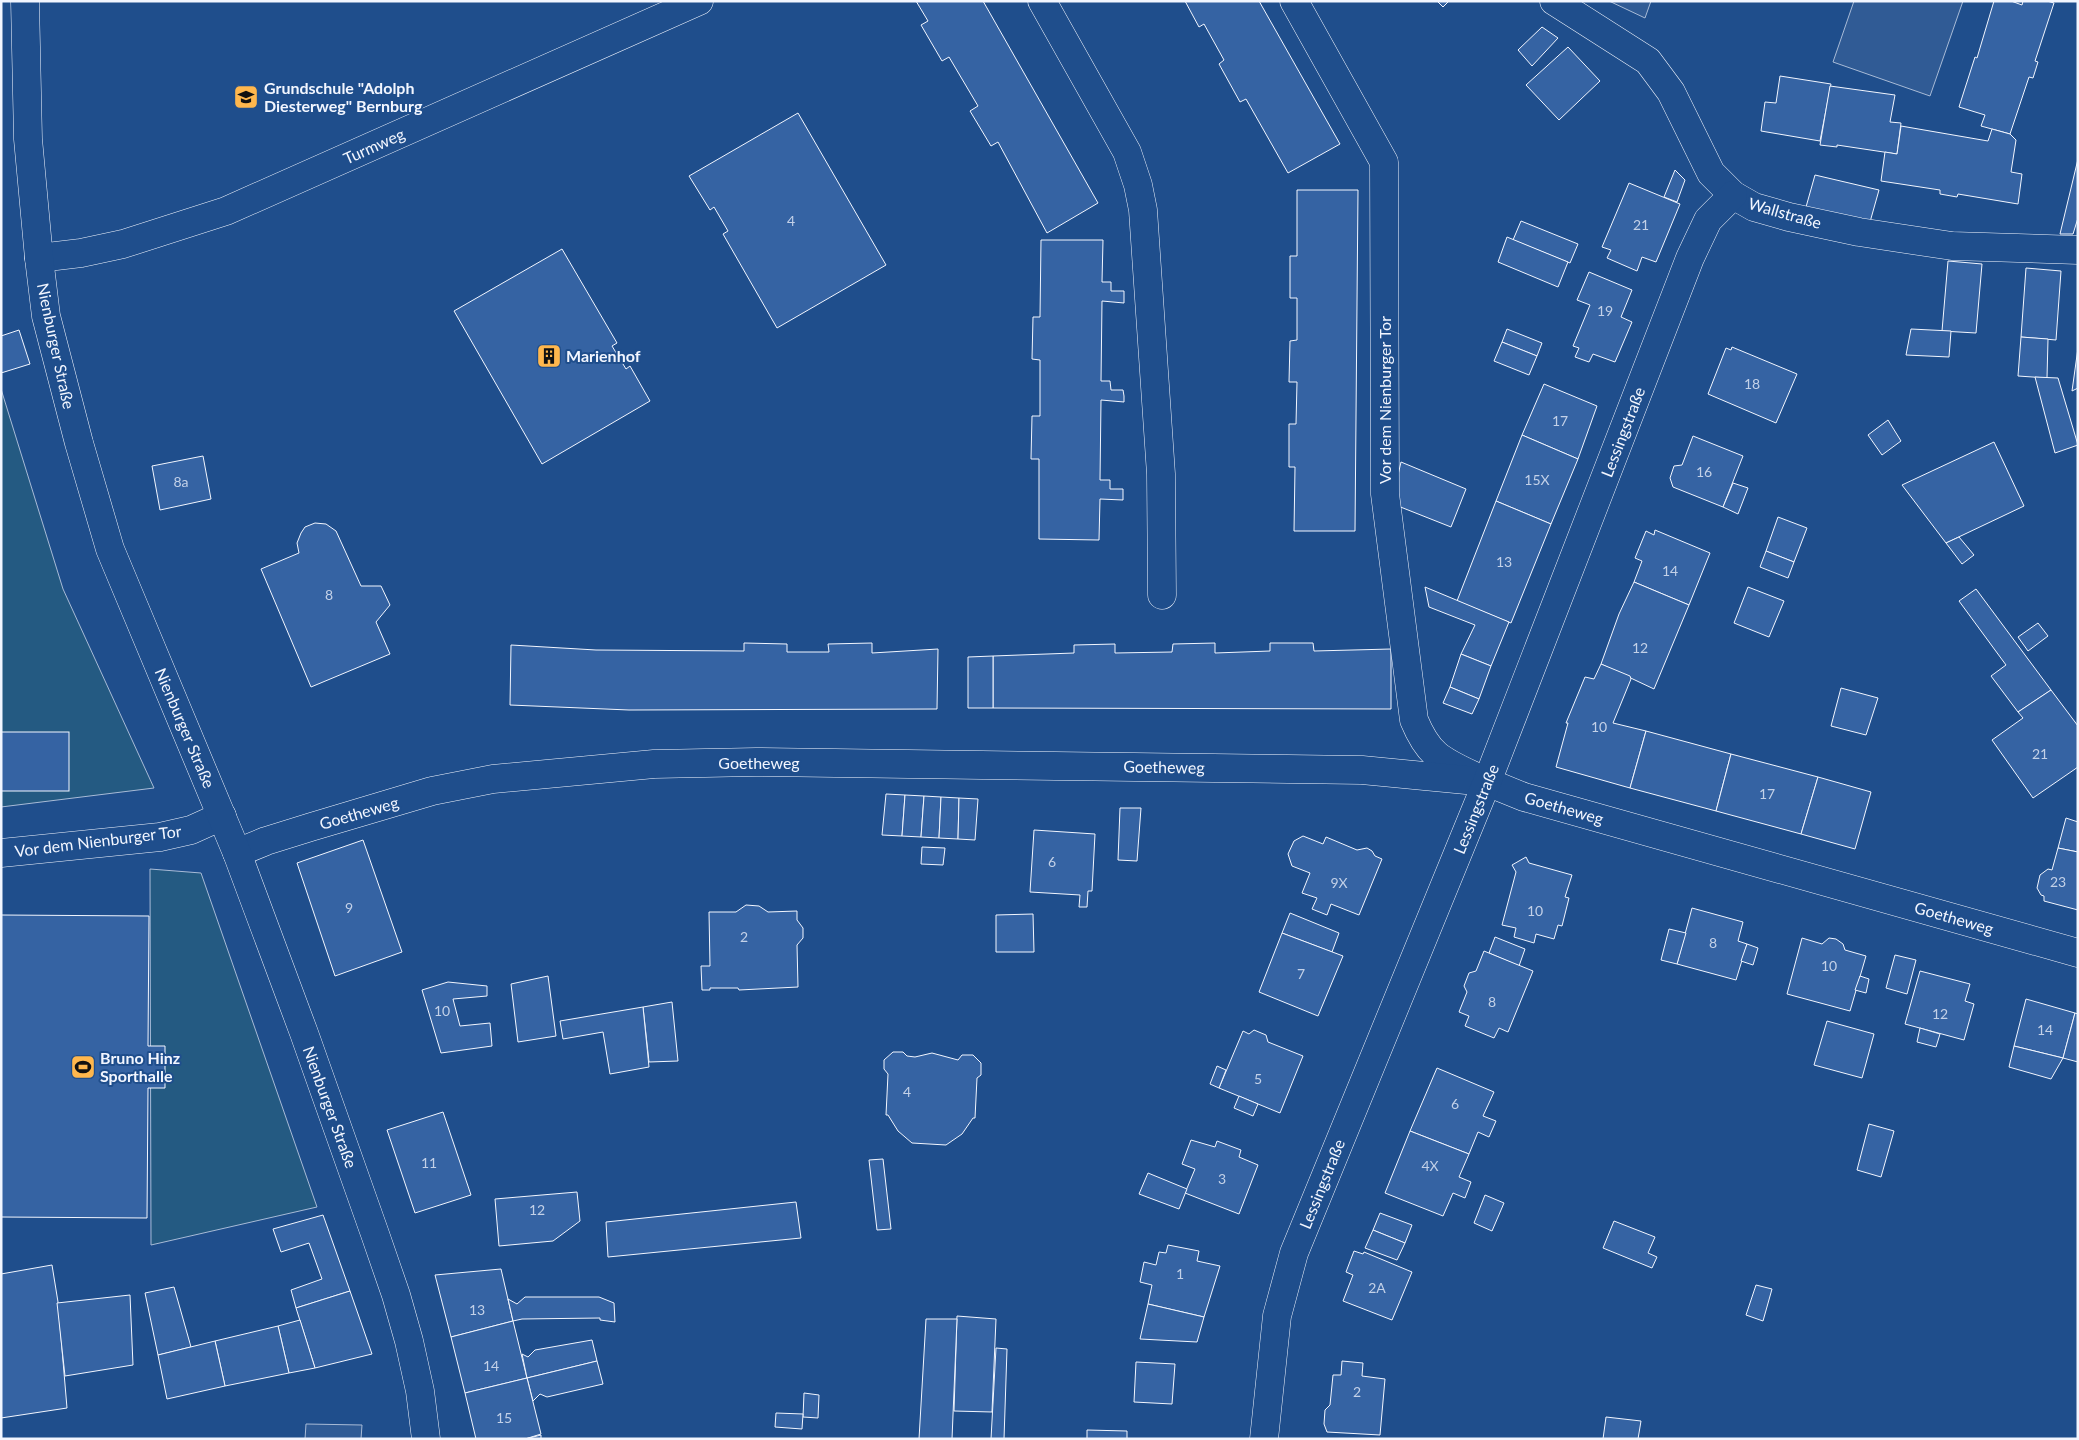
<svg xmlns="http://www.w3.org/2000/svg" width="2079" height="1440" font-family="Lato,sans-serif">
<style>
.green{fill:#245a82;stroke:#a8bbd7}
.parking{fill:#305b95;stroke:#a8bbd7}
.building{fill:#3563a3;stroke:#f2f6ff}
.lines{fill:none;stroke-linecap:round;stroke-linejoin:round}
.minor-casing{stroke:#f2f6ff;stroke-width:29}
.tertiary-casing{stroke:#f2f6ff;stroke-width:29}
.minor{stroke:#1f4e8c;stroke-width:28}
.tertiary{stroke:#1f4e8c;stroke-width:28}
.labels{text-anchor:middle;stroke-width:4;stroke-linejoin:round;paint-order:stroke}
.number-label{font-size:14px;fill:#c3d1e8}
.poi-label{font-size:16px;font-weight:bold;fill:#f2f6ff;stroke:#1f4e8c;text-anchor:start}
.street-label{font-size:16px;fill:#f2f6ff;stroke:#1f4e8c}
</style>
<rect width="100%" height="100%" fill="#1f4e8c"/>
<!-- green -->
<g class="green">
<polygon points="1,389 63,589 154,788 1,807"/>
<polygon points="150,869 201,873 317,1207 151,1245"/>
</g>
<!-- parking -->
<g class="parking">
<polygon points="1609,1 1651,1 1645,18"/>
<polygon points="1854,1 1963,1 1930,96 1833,62"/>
<polygon points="306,1424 362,1425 361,1439 305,1439"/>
</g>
<!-- building -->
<g class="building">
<polygon points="916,1 983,1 1098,203 1047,233 998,142 991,146 970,111 978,106 949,57 942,61 921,25 928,21"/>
<polygon points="1185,1 1259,1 1340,144 1288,173 1246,99 1240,102 1219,64 1224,60 1204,24 1199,27"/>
<polygon points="1437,1 1449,1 1443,7"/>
<polygon points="1994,1 2011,1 2022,5 2023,1 2047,1 2054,3 2035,61 2038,62 2033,78 2029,77 2010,134 1981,126 1985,115 1959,107 1975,57 1977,58"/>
<polygon points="1542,27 1558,38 1532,66 1518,50"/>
<polygon points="1568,47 1600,81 1559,120 1526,85"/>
<polygon points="1780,76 1831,84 1820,141 1761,131 1765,102 1776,103"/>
<polygon points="1830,86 1895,95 1890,122 1901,123 1897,154 1837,145 1837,147 1820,145"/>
<polygon points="798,113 886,265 777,328 723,234 728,231 714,207 710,210 689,176"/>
<polygon points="1901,126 1988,141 1992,129 2010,134 2016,140 2011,172 2022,174 2018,204 1958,194 1957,197 1940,194 1940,190 1881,181 1885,152 1897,154"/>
<polygon points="2078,159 2078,218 2073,234 2060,234"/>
<polygon points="1675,170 1685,180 1677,202 1664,197"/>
<polygon points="1815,175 1879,190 1870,222 1806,207"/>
<polygon points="1629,183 1680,204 1656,262 1642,257 1637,271 1607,258 1611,250 1602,247"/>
<polygon points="1297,190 1358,190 1355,531 1294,531 1295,467 1289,467 1289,424 1296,424 1297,382 1289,382 1290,341 1297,340 1297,298 1290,298 1290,256 1297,256"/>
<polygon points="1521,221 1578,244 1570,263 1513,240"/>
<polygon points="1507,237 1568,262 1558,287 1498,262"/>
<polygon points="1041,240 1103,240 1102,282 1111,282 1111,291 1124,291 1124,303 1102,301 1101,381 1110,381 1111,390 1123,390 1124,396 1124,402 1101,400 1100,480 1110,480 1110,489 1123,489 1123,500 1100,499 1099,540 1039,539 1039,459 1031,459 1032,416 1040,416 1040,360 1032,359 1033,317 1040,317"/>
<polygon points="562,249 617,343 612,346 626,369 630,366 650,401 542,464 454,311"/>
<polygon points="1948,261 1982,264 1976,333 1942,331"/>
<polygon points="2026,268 2061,271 2056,340 2021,337"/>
<polygon points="1589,272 1632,290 1621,317 1632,322 1615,362 1593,354 1589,362 1575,357 1579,348 1573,346 1590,305 1577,300"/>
<polygon points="1507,329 1542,343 1537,356 1502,342"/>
<polygon points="1911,329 1951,331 1949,357 1906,355"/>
<polygon points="19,330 30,364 1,373 1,336"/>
<polygon points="2021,337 2048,339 2047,378 2018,376"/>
<polygon points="1502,342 1537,356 1529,375 1494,361"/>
<polygon points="1732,347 1797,374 1776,423 1708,394 1726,348 1731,350"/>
<polygon points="2078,348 2078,388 2072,391"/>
<polygon points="2035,377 2058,378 2078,445 2055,453"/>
<polygon points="1544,384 1597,406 1578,459 1522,435"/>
<polygon points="1888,420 1901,441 1882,455 1868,435"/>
<polygon points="1522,435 1578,459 1551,524 1496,501"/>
<polygon points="1693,436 1743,456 1723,507 1673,487 1670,478 1674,466 1682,465"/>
<polygon points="1994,442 2024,506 1946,543 1902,485"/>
<polygon points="203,456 211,499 160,510 152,466"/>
<polygon points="1401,462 1466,489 1451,527 1398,506 1395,488"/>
<polygon points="1733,483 1748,488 1738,514 1723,507"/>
<polygon points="1496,501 1551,524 1511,623 1457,601"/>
<polygon points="1778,517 1807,528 1794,562 1766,551"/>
<polygon points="315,523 326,524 336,531 361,586 381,586 390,605 376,622 390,654 311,687 261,569 299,553 297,543 301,533 305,527"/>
<polygon points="1655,530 1710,553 1689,605 1634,582 1642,561 1635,558 1646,531 1654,535"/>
<polygon points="1959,537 1974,555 1962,564 1946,543"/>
<polygon points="1766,551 1794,562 1788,578 1760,567"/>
<polygon points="1634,582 1689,605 1654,689 1601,664 1619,614"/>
<polygon points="1425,587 1509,622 1491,666 1461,654 1475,625 1429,607"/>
<polygon points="1748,587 1784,601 1769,637 1734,623"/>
<polygon points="1976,589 2051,690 2018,712 1991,676 2006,665 1959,601"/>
<polygon points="2038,623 2048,636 2028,651 2018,637"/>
<polygon points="744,643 787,644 787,652 829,652 828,644 872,643 872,653 938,649 937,709 629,710 510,705 511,645 596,650 744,651"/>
<polygon points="1215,643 1215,653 1270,651 1270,643 1313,643 1314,651 1391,649 1391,709 993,708 993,656 1074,653 1074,645 1115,644 1115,653 1172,652 1173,644"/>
<polygon points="1461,654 1491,666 1479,699 1450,687"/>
<polygon points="993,656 993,708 968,708 968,657"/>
<polygon points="1601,664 1630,676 1631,679 1613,723 1646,731 1630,788 1556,767 1568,723 1566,723 1585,677 1594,679"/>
<polygon points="1450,687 1479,699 1472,714 1443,703"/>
<polygon points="1841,688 1878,698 1866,735 1831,726"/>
<polygon points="2051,690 2078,726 2078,767 2033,798 1992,740 2023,718 2018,712"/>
<polygon points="1646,731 1731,754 1716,811 1630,788"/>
<rect x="1" y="732" width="68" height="59"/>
<polygon points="1731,754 1818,777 1801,834 1716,811"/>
<polygon points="1818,777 1871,792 1855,849 1801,834"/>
<polygon points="886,794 905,795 902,836 882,835"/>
<polygon points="905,795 924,796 921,837 902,836"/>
<polygon points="924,796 941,797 939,838 921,837"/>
<polygon points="941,797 959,798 958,839 939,838"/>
<polygon points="959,798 978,799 975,840 958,839"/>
<polygon points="1120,808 1141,808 1137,861 1118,860"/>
<polygon points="2066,818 2078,822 2078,852 2058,848"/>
<polygon points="1034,830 1095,834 1092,891 1088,891 1087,907 1079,907 1080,895 1030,892"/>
<polygon points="1303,836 1323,844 1326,837 1357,850 1367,848 1372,851 1375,856 1382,859 1359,915 1331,904 1327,915 1312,909 1317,898 1302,893 1310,873 1292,866 1288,854 1294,841"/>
<polygon points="363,840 402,952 335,976 297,863"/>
<polygon points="922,847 945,848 943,865 921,864"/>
<polygon points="2058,848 2078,852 2078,910 2044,901 2044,896 2041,895 2037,888 2040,875 2048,869 2052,870"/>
<polygon points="1526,857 1529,863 1572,875 1565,897 1569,898 1562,926 1558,925 1554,939 1536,934 1534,943 1514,937 1516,928 1502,925 1516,872 1512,865"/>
<polygon points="746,905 759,906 768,912 797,911 797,920 803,928 803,938 797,945 798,987 739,990 738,988 710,988 710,990 702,990 701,966 710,966 709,912 736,912"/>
<polygon points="1692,908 1743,922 1738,941 1747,944 1736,980 1677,964"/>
<polygon points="1290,913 1339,933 1332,952 1282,933"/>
<polygon points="1033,914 1034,952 996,952 996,915"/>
<polygon points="1,915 149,916 148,1046 165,1046 165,1088 148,1088 147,1218 1,1217"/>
<polygon points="1669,929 1686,933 1677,964 1661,960"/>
<polygon points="1282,933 1343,956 1318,1016 1259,992"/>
<polygon points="1495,937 1525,949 1519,966 1489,953"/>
<polygon points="1802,938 1822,944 1829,938 1836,939 1843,944 1845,950 1866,956 1850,1011 1787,994"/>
<polygon points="1747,944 1758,948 1753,965 1741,961"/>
<polygon points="1484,951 1533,971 1508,1032 1499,1028 1494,1038 1465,1026 1469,1016 1459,1012 1467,992 1464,986 1469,973 1476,971"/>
<polygon points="1895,955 1916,960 1907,994 1886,988"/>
<polygon points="1920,971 1970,984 1965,1001 1974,1004 1964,1040 1905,1024"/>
<polygon points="548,976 556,1036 518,1042 511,984"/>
<polygon points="1860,976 1869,979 1866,993 1855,990"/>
<polygon points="448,982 487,986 487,996 453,999 460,1026 490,1023 492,1046 441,1053 422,990"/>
<polygon points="2026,999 2075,1013 2063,1058 2014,1046"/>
<polygon points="672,1002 678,1061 649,1062 643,1007"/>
<polygon points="643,1007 649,1067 610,1074 603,1032 563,1039 560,1021"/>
<polygon points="2075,1013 2078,1014 2078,1062 2063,1058"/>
<polygon points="1827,1021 1874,1034 1862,1078 1814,1065"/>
<polygon points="1920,1028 1940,1034 1936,1047 1917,1042"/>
<polygon points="1254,1030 1266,1035 1268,1042 1303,1056 1280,1113 1219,1088 1243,1031 1249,1034"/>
<polygon points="2014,1046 2063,1058 2051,1079 2009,1067"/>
<polygon points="893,1052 903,1052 907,1056 915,1057 932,1053 958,1060 962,1055 973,1055 981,1063 981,1075 977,1078 975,1118 973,1118 962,1134 946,1145 912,1143 898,1131 888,1115 886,1115 888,1074 884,1069 884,1060"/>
<polygon points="1217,1066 1226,1070 1219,1088 1210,1084"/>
<polygon points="1437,1068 1494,1092 1483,1116 1496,1121 1489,1137 1478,1132 1469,1154 1410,1131"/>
<polygon points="1239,1096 1258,1104 1253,1116 1234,1108"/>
<polygon points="443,1112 471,1195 415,1213 387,1130"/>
<polygon points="1869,1124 1894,1131 1881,1177 1857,1170"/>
<polygon points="1410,1131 1469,1154 1459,1177 1471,1182 1465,1198 1453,1193 1443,1216 1385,1193"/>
<polygon points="1191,1140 1215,1147 1217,1141 1241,1150 1239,1157 1258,1165 1239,1214 1185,1193 1195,1169 1182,1164"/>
<polygon points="883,1159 891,1229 877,1230 869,1160"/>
<polygon points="1148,1173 1187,1189 1179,1209 1139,1194"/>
<polygon points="577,1192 580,1221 553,1241 499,1246 495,1199"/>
<polygon points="1485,1195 1504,1203 1492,1231 1474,1223"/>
<polygon points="796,1202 801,1238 608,1257 606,1222"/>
<polygon points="1380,1213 1412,1225 1405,1243 1373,1230"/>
<polygon points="323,1215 350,1291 296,1308 291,1290 322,1279 309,1243 281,1252 273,1229"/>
<polygon points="1614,1221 1655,1237 1648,1253 1657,1257 1652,1268 1603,1248"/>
<polygon points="1373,1230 1405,1243 1397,1260 1365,1248"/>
<polygon points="1168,1245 1199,1251 1197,1261 1220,1266 1204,1317 1148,1304 1152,1285 1140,1282 1144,1262 1156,1265 1159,1252 1166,1253"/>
<polygon points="1354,1251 1363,1254 1364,1252 1412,1272 1392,1320 1343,1301 1353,1275 1346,1272"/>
<polygon points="52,1265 58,1302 67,1408 1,1418 1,1274"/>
<polygon points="501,1269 513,1321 451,1337 435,1275"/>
<polygon points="1756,1285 1772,1289 1763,1321 1746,1315"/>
<polygon points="174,1287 191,1347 158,1355 145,1293"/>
<polygon points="350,1291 372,1354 315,1368 296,1308"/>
<polygon points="130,1295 133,1365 65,1376 57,1303"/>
<polygon points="525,1297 599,1297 614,1303 615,1322 600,1320 600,1318 522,1319 513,1321 508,1299 517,1304"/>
<polygon points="1148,1304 1204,1317 1197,1342 1140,1339"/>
<polygon points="957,1316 996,1319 992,1412 954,1411"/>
<polygon points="926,1319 957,1319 952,1439 919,1439"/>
<polygon points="300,1320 315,1368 289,1373 278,1326"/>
<polygon points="513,1321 527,1378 465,1393 451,1337"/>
<polygon points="278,1326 289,1373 225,1386 215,1341"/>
<polygon points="592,1340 597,1361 527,1378 522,1354 528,1357 535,1350"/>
<polygon points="215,1341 225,1386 167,1399 158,1355"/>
<polygon points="996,1348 1007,1349 1004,1439 991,1439"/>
<polygon points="597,1361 603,1384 547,1397 540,1394 533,1401 527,1378"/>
<polygon points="1342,1361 1363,1363 1362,1376 1385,1379 1380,1435 1327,1432 1324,1424 1325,1410 1330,1405 1333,1375 1341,1375"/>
<polygon points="1136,1362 1175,1364 1172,1404 1134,1402"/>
<polygon points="527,1378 541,1434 525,1439 476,1439 465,1393"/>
<polygon points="804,1393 819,1395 818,1418 803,1417"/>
<polygon points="776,1413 803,1414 802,1429 775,1427"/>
<polygon points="1606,1417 1641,1421 1638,1439 1603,1439"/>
<polygon points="1087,1430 1127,1431 1127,1439 1087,1439"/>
<polygon points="541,1435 541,1439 525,1439"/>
</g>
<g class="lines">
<defs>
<g id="minor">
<polyline points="1042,1 1127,152 1138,185 1143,210 1161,474 1162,595"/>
<path d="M 1294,1 L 1384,162 L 1385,494 L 1414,720 C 1428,754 1440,760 1472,775"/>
<polyline points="1554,1 1648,61 1671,92 1711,173 1733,195 1754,207 1789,217 1859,232 1952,246 2078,250"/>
<polyline points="39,258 81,253 123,244 226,211 699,1"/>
<polyline points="1,853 160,837 191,830 222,816"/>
<polyline points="237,853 266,841 311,827 432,791 493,779 654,764 756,762 1362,770 1487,782 1524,797 2078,953"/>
<polyline points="1264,1439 1277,1316 1294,1253 1487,782 1690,258 1708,220 1733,195"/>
</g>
<polyline id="tertiary" points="25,1 28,139 39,258 46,316 79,443 110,549 237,853 304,1033 375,1234 396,1295 409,1341 420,1391 426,1439"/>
</defs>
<!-- minor casing -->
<use href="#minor" class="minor-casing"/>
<!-- tertiary casing -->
<use href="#tertiary" class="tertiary-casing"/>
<!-- minor -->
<use href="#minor" class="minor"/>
<!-- tertiary -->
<use href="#tertiary" class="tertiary"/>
</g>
<!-- icons -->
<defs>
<symbol id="school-square" viewBox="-11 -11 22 22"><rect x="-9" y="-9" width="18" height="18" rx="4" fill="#ffb74d" stroke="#1f4e8c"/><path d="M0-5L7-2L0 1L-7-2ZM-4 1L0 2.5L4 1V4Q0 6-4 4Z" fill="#111"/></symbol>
<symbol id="building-square" viewBox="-11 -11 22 22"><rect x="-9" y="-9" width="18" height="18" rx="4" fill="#ffb74d" stroke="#1f4e8c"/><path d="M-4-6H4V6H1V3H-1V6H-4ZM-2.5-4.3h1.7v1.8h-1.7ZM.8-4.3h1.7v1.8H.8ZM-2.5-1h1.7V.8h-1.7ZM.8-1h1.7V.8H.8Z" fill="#111"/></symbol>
<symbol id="stadium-square" viewBox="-11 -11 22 22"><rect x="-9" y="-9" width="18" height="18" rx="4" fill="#ffb74d" stroke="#1f4e8c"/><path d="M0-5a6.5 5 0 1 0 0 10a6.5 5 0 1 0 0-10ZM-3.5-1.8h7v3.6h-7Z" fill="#111"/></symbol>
</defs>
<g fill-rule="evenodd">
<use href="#school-square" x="232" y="83" width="28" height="28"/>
<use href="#building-square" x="535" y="342" width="28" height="28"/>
<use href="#stadium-square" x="69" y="1053" width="28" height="28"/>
</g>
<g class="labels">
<!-- number labels -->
<g class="number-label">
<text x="791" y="226">4</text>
<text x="1641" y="230">21</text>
<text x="1605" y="316">19</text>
<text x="1752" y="389">18</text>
<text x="1560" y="426">17</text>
<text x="1704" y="477">16</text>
<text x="1537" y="485">15X</text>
<text x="181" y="487">8a</text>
<text x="1504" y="567">13</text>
<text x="1670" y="576">14</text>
<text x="329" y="600">8</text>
<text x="1640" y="653">12</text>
<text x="1599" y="732">10</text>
<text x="2040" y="759">21</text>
<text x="1767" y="799">17</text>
<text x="1052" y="867">6</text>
<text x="2058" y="887">23</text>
<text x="1339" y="888">9X</text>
<text x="349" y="913">9</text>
<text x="1535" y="916">10</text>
<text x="744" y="942">2</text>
<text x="1713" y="948">8</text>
<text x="1829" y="971">10</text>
<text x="1301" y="979">7</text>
<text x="1492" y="1007">8</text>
<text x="442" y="1016">10</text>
<text x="1940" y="1019">12</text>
<text x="2045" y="1035">14</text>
<text x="1258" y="1084">5</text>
<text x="907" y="1097">4</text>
<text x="1455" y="1109">6</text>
<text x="429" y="1168">11</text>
<text x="1430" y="1171">4X</text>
<text x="1222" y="1184">3</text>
<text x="537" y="1215">12</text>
<text x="1180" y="1279">1</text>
<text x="1377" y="1293">2A</text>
<text x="477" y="1315">13</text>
<text x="491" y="1371">14</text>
<text x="1357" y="1397">2</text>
<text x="504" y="1423">15</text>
</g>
<!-- poi labels -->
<g class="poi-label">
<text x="264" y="94">Grundschule "Adolph<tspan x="264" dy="18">Diesterweg" Bernburg</tspan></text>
<text x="566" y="362">Marienhof</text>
<text x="100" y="1064">Bruno Hinz<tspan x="100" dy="18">Sporthalle</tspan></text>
</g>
<!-- street labels -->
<g class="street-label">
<text transform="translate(374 146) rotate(-24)" y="6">Turmweg</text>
<text transform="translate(1785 213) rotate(16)" y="6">Wallstraße</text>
<text transform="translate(56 346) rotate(78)" y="6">Nienburger Straße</text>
<text transform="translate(1385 400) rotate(-90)" y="6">Vor dem Nienburger Tor</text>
<text transform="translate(1623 432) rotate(-69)" y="6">Lessingstraße</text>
<text transform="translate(185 728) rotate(67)" y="6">Nienburger Straße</text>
<text x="759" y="769">Goetheweg</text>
<text transform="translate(1164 767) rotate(1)" y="6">Goetheweg</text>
<text transform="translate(1564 808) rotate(16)" y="6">Goetheweg</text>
<text transform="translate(1476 809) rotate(-68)" y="6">Lessingstraße</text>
<text transform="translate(359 813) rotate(-16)" y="6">Goetheweg</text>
<text transform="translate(98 841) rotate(-7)" y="6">Vor dem Nienburger Tor</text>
<text transform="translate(1954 918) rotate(16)" y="6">Goetheweg</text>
<text transform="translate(330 1107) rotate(70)" y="6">Nienburger Straße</text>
<text transform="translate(1322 1184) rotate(-68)" y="6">Lessingstraße</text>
</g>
</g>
<!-- border -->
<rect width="2079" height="1440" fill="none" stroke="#f2f6ff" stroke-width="5"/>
</svg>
